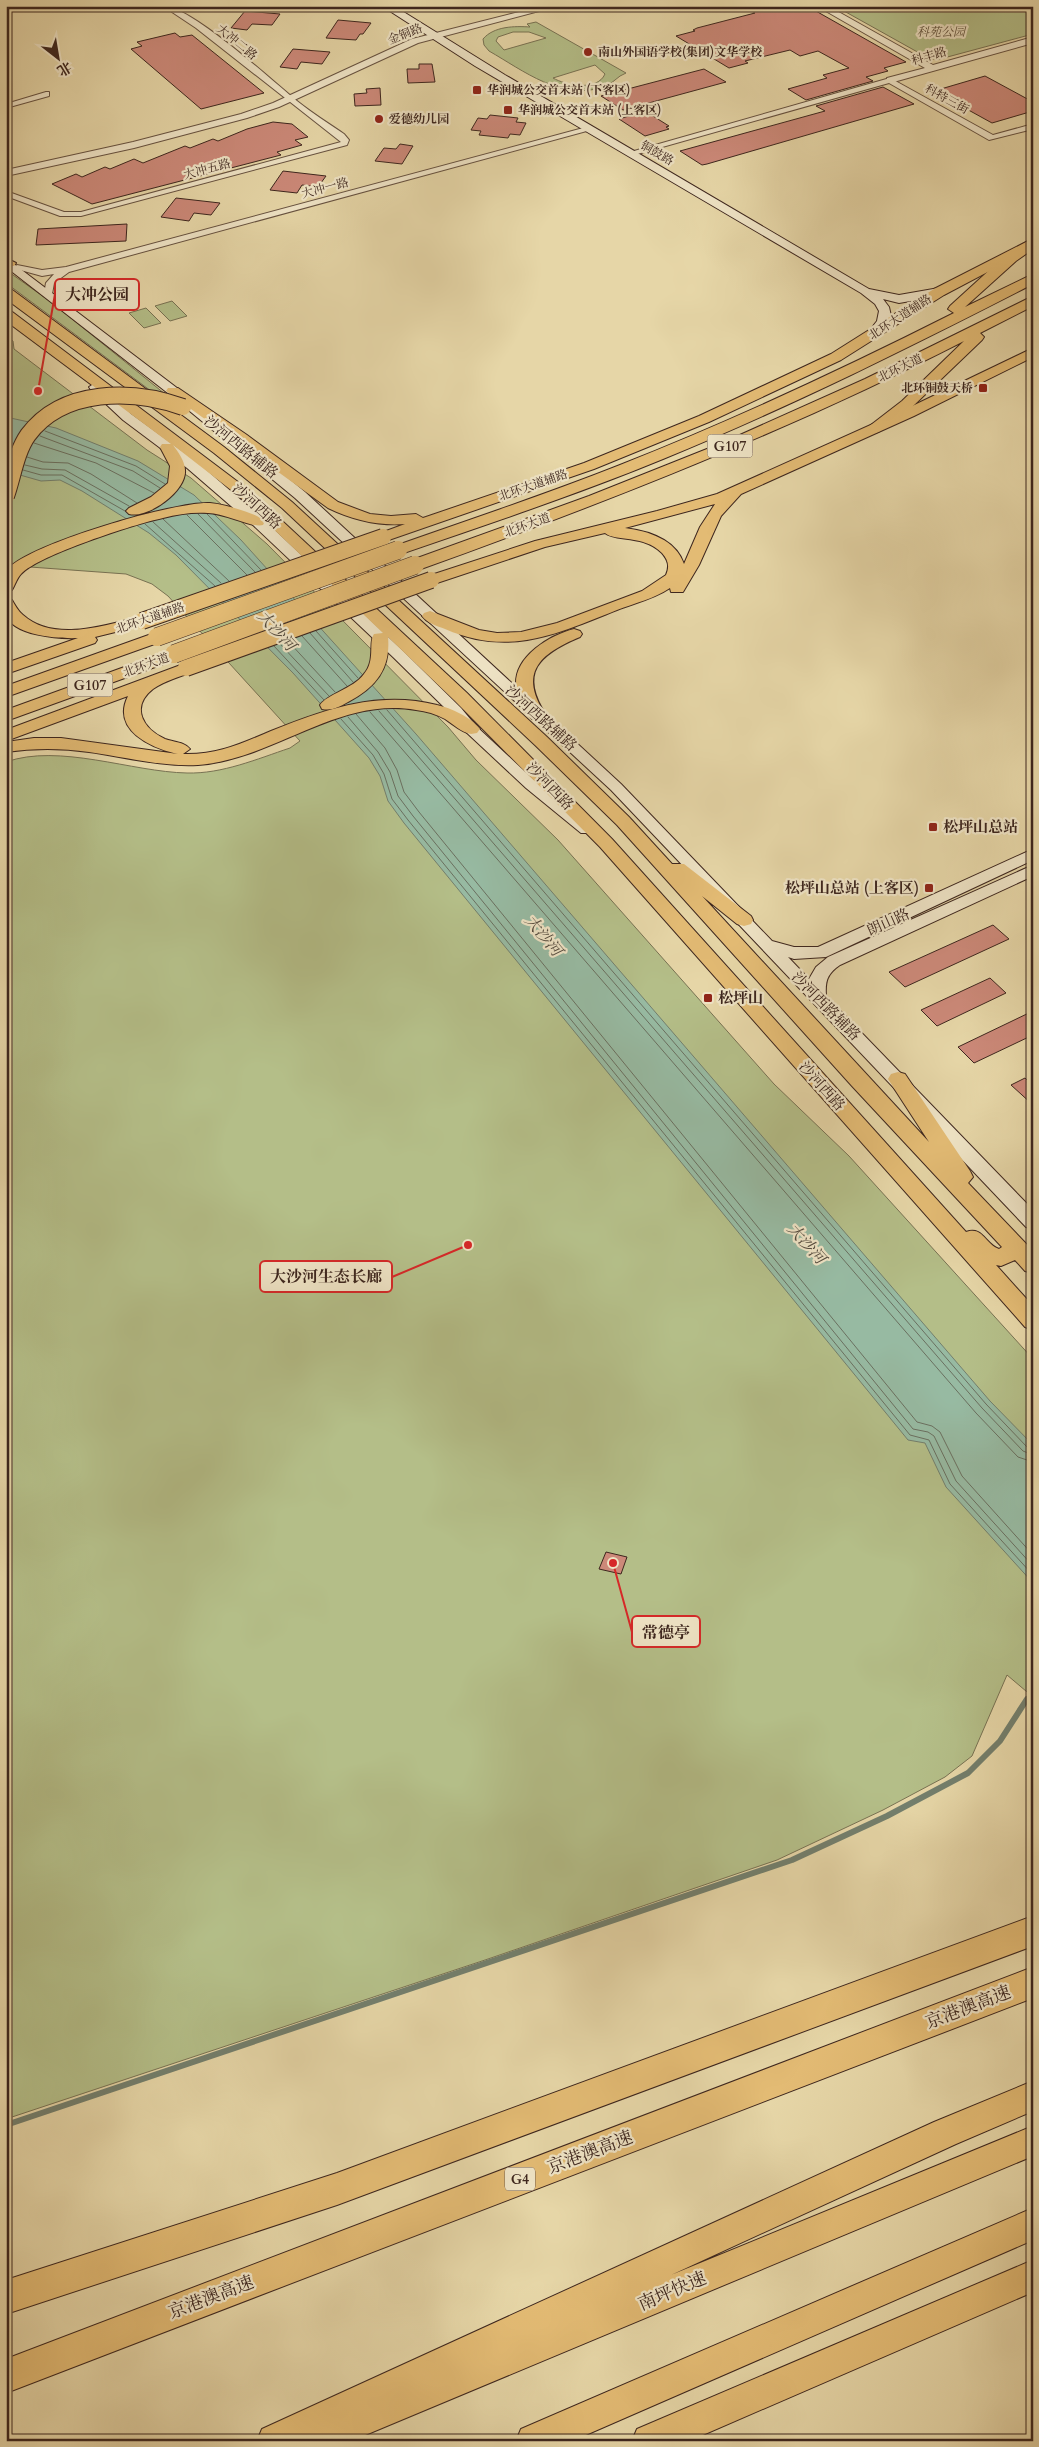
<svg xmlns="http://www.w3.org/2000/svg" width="1039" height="2447" font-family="Cardo,'Noto Serif SC',serif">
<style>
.green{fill:#b4be88;stroke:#787253;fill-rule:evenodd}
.water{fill:#97baa2;stroke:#737f6d}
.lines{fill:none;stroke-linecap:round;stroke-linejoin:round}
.shore-far1{stroke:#6a7060;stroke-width:1}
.shore{stroke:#6a7060;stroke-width:2}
.stream{stroke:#737f6d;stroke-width:6}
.building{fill:#cc8979;stroke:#3d261e}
.minor-casing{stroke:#675240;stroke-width:2}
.tertiary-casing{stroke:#675240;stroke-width:2}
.secondary-casing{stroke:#3d261e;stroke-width:2}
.primary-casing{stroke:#3d261e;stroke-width:2}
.trunk-casing{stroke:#3d261e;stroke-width:2}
.motorway-casing{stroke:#3d261e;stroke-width:2}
.minor{fill:#efe4c6;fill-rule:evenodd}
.tertiary{fill:#efe4c6;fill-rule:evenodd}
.secondary{fill:#efe4c6;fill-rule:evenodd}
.primary{fill:#e3bb74;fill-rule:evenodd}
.trunk{fill:#e3bb74;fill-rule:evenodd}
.motorway{fill:#e3bb74;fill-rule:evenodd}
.primary-bridge-casing{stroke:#3d261e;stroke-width:18;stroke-linecap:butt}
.trunk-bridge-casing{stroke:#3d261e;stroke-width:19;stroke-linecap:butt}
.primary-bridge{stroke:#e3bb74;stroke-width:16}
.trunk-bridge{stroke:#e3bb74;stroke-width:18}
.poi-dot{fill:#8f2418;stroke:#efe4c6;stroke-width:2}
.labels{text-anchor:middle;stroke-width:4.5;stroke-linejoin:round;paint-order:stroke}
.far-park-label{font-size:12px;font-style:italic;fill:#5b4c38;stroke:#efe4c6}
.far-street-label{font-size:12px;fill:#3d261e;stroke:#efe4c6}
.far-poi-label{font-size:12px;font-weight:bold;fill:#3d261e;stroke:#efe4c6;text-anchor:start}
.shield{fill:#efe4c6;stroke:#725f50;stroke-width:1}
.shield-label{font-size:14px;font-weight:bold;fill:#3d261e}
.street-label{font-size:15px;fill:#3d261e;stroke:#efe4c6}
.poi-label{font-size:15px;font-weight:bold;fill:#3d261e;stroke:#efe4c6;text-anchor:start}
.water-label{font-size:16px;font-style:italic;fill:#544b3f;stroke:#efe4c6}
.near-street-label{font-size:18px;fill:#3d261e;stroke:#efe4c6}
.leader{fill:none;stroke:#d62828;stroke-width:2}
.callout-dot{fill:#d62828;stroke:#efe4c6;stroke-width:2}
.callout{fill:#efe4c6;stroke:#d62828;stroke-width:2}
.callout-label{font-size:16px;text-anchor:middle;font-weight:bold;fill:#3d261e}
</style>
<rect width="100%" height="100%" fill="#e6d6a7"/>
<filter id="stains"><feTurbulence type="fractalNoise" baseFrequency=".004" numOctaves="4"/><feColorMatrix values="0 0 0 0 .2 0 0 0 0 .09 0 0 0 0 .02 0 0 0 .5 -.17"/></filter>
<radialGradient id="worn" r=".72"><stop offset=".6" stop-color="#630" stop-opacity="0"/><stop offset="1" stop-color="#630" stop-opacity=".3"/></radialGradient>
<!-- green -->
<g class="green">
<polygon points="835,6 1033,6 1033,34 940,59 930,59"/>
<path d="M 536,22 L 626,73 C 617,76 613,84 604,87 C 561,101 524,71 489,51 L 484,45 L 483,39 C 494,26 515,26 530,27 L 527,24 ZM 513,32 L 529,32 L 546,38 L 504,50 L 496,41 L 498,37 ZM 595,65 L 605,74 C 597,92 565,85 553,78 Z"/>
<polygon points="6,270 51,302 170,398 155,394 6,283"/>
<polygon points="172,301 187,316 170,321 155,306"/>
<polygon points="146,308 161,323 144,328 129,313"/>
<path d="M 6,335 L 13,341 L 14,349 L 147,450 L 191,478 L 267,544 L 448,727 L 476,760 L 558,840 L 774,1084 L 849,1156 L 1033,1359 L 1033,1697 L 1007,1675 L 972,1756 L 945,1777 L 883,1810 L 777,1860 L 485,1960 L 6,2119 L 6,762 C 59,743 132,772 187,773 C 222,774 257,759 290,748 L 300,741 L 168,596 L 152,584 L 126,574 L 30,567 L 6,562 Z"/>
</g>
<!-- water -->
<polygon class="water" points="6,417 56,428 138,461 194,495 241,540 416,734 990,1401 1033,1445 1033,1583 946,1487 925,1443 908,1440 404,823 388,801 380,776 369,758 293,673 176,555 149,533 82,491 60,480 41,481 6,471"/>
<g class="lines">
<!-- shore-far1 -->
<g class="shore-far1">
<polyline points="45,431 136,466 165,484"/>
<polyline points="40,436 133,471 160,488"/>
<polyline points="34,443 96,463 154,493"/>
<polyline points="27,457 43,462 68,463 91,474 137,503"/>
<polyline points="25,465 42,469 65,470 129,506"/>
<polyline points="23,470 41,475 62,475 125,511"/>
<polyline points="198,514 255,572"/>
<polyline points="207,514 261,570"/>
<polyline points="187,515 247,575"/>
<polyline points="163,519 229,581"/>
<polyline points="153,522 221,583"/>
<polyline points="145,524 215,586"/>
<polyline points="316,631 358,678"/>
<polyline points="310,633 353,682"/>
<polyline points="302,636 347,686"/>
<polyline points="288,641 335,692"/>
<polyline points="280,644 329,696"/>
<polyline points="274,646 324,700"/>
<polyline points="387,710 986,1404 1027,1447 1033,1448"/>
<polyline points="379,711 982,1408 1023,1451 1033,1455"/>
<polyline points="370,712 976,1413 1018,1457 1033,1462"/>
<polyline points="356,714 385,748 397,770 404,792 419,812 917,1422 932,1426 940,1432 962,1476 1033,1555"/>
<polyline points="348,717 378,752 390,772 398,796 413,816 913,1429 928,1432 934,1436 956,1481 1033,1566"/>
<polyline points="341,719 373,755 384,774 392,799 408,820 910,1435 929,1440 950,1484 1032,1574"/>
</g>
<!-- shore -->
<polyline class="shore" points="1031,1573 1033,1575"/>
<!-- stream -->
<polyline class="stream" points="6,2125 792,1860 887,1816 968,1773 1000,1741 1027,1699"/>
</g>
<!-- building -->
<g class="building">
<polygon points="742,6 807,6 906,62 884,68 888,71 866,77 873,81 806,100 788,89 827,78 823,75 849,68 818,51 800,56 790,50 745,61 748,63 729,68 676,36 695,31 693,30 697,28 755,13"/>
<polygon points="245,11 280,14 272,25 252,24 247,30 231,28"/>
<polygon points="338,20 371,23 363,34 360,34 356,40 326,38"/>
<polygon points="175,33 180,37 192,35 264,93 201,109 131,49 142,46 137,42"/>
<polygon points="293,49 330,52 322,64 301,62 297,69 280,67"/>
<polygon points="419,64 432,64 435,82 408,83 407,69 419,69"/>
<polygon points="704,69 726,82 623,110 601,96"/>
<polygon points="985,76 1033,102 1033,111 992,123 934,91"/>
<polygon points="883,87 914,104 707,164 702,165 680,151 825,111 816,106"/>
<polygon points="380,88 381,105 355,106 354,94 367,93 366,89"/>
<polygon points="645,111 669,126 666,127 669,129 645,136 619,119"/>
<polygon points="490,115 518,118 516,122 526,123 520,135 510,134 508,138 479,135 481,131 471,130 478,118 487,119"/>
<polygon points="273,122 292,124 308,137 295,140 302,145 277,152 281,155 92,204 52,184 76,174 82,177 105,167 110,169 134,159 143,163 185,146 190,148 213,139 218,141 247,129"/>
<polygon points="400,144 413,146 402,164 375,161 384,148 396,149"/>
<polygon points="283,171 326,176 318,187 302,185 297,193 270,190"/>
<polygon points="176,198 220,203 211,215 194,213 189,221 161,217"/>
<polygon points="127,224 126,241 36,245 38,229"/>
<polygon points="993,925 1009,939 905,987 889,972"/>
<polygon points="990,978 1006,993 937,1026 921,1010"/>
<polygon points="1033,1011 1033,1035 974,1063 958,1047"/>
<polygon points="1025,1078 1033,1086 1033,1105 1011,1085"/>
<polygon points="606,1552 627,1557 621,1574 599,1569"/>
</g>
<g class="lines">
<defs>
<g id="minor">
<path d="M 163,6 C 191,6 271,80 297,101 C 312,113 328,123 344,134 L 349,140 L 347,145 L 81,216 L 60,216 L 6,196 L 6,191 L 64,212 L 81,212 L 341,142 L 196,28 Z"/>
<polygon points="890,78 993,135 1033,124 1033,129 989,140 889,83 634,155 627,153"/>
<polygon points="46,92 49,92 49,96 6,108 6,104"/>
<polygon points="587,127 594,129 69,272 54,283 52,294 48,297 44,294 46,283 54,274 42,276 13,268 17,265 42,270 66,267"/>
</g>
<g id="tertiary">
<polygon points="543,6 558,6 418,43 279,107 247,118 134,148 6,176 6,170 133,142 241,114 273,103 412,39"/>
<polygon points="817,6 828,6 933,65 1033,37 1033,43 890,83 887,82 887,78 925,68"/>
</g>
<g id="secondary">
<polygon points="382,6 394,6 505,75 869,289 899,295 939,288 945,292 939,296 899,303 883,299 889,307 891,316 876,338 868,338 866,335 877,321 879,311 875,304 861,293 475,66"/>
<path d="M 6,258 L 177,388 L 305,492 L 621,784 L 772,941 L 794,947 L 818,947 L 1033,849 L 1033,860 L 826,957 L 794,959 L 788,957 L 809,979 L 816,967 L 828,957 L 1033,865 L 1033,876 L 840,965 C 827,974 825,981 826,996 L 1033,1210 L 1033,1229 L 1026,1227 L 611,790 L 295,498 L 169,394 L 6,267 Z"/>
<polygon points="95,383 99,384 131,414 197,462 263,519 403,651 461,708 476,726 536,782 593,825 595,829 593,833 581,833 526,788 466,732 451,714 393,657 253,525 187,468 123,420 91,390 89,387"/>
</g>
<g id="primary">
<path d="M 1028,241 L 1033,242 L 1033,248 L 944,295 L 841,360 L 709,422 L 594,469 L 383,542 L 375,537 L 378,534 L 405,524 C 377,526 353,520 328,508 L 166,391 L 168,388 L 178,388 L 247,435 L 338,502 L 370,514 L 391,516 L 416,514 L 423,518 L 584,463 L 699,416 L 831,354 L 934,289 Z"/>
<polygon points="6,258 16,263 14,266 6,266"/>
<path d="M 6,288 L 11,289 L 224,447 L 292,502 L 547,737 L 629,817 L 672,864 L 684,864 L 751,916 L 753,920 L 751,924 L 744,926 L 737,924 L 702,896 L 929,1142 L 888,1079 L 891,1074 L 898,1072 L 905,1074 L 970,1171 L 973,1177 L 968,1183 L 1033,1251 L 1033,1273 L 1025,1271 L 1015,1260 L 1001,1266 L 996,1265 L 1033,1306 L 1033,1330 L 1025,1327 L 600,847 L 455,701 L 388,637 C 391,669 375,688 348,702 C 339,707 332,711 322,709 L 320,705 C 327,694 353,689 364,674 C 376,660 368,643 374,634 L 383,633 L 265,521 L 263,525 C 251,528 225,513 208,513 C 193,512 178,514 163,518 C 135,524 39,555 21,574 C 17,578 15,585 12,590 L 6,592 C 6,585 4,575 8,569 C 29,544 176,501 210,503 C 228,505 246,511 262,518 L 240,497 L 173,445 C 178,452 185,461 185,470 C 187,491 148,519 129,514 L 126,511 L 129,508 L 151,497 L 168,483 L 170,466 L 160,447 L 162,444 L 171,444 L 6,321 L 6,310 L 11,311 L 250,491 L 467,693 L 612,839 L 966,1232 C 983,1226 985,1244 999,1249 L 1002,1247 L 852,1086 L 617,825 L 535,745 L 282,508 L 214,453 L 6,299 Z"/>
<path d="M 1033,348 L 1033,357 L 914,416 L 741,494 L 721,516 L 699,565 L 683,592 L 671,592 L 670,588 C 654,599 635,603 617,610 C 557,634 509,657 445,629 C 437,626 427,623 422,616 L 424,613 L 430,611 L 479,630 L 497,633 L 521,632 L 557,623 L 642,591 L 666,575 C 670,566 668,560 662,553 C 643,534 615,542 605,533 L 545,547 L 431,585 L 423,580 L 425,577 L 535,541 L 657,511 L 717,494 L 904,410 ZM 715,504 L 700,527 L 684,564 C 676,540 649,531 625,528 Z"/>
<path d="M 6,598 L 12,600 C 15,605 18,611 23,615 C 54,643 107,625 142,616 L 148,618 L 150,621 L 148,624 L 95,637 L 97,640 L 95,643 L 6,674 L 6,663 L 78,638 C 61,639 11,636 6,614 C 5,609 6,603 6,598 Z"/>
<path d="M 574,629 L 580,631 L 582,634 L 580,637 C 539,654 518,673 546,715 L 544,719 L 532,719 C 525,708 516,698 516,684 C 515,656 550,635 574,629 Z"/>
<path d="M 186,663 L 192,664 L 194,668 L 192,672 C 179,677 164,681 153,689 C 130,707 143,729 165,739 C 173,742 185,742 190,749 L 183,754 C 217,755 240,744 271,731 C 325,709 379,690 437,705 C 451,708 471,717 480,729 L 477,733 L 471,734 C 461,732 454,725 445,719 C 436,714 426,711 416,710 C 338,696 273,760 198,765 C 162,767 125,757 89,752 C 61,748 34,748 6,752 L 6,742 L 34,738 L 61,738 L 178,754 C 151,748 111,730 128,696 L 6,741 L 6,730 Z"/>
</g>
<g id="trunk">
<path d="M 1033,238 L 1033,249 L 1016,261 L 965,307 L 1033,274 L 1033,284 C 912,346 790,407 663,459 C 578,494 491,523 404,553 L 392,553 L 390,550 L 392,547 C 468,520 545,495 620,465 C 734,420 845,368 954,313 L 948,309 L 950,306 L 1006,255 Z"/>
<path d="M 1033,296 L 1033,306 L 980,333 L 984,337 L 982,340 L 912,407 L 880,431 L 875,433 L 867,428 L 902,401 L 964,341 C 788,431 607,502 421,569 L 409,569 L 407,565 L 409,561 L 589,496 L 722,443 L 865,379 Z"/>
<polygon points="157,632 163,633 166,637 163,641 6,697 6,686"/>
<polygon points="174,649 180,650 183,654 180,658 6,721 6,710"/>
<polygon points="1033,2081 1033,2111 956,2144 671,2275 1033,2126 1033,2156 351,2441 257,2441 262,2429 934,2122"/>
<polygon points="1033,2208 1033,2240 572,2441 516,2441 521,2429"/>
<polygon points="1033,2260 1033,2292 689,2441 632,2441 637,2429"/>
</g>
<g id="motorway">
<polygon points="1033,1916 1033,1946 337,2205 6,2314 6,2280 337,2173"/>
<polygon points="1033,1967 1033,1998 6,2393 6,2359"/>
</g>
</defs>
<!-- minor casing -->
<use href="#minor" class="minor-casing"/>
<!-- tertiary casing -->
<use href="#tertiary" class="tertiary-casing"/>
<!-- secondary casing -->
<use href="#secondary" class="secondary-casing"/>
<!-- primary casing -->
<use href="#primary" class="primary-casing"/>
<!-- trunk casing -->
<use href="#trunk" class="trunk-casing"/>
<!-- motorway casing -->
<use href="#motorway" class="motorway-casing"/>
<!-- minor -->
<use href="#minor" class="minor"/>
<!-- tertiary -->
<use href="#tertiary" class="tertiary"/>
<!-- secondary -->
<use href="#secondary" class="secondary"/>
<!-- primary -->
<use href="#primary" class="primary"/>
<!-- trunk -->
<use href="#trunk" class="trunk"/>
<!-- motorway -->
<use href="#motorway" class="motorway"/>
<defs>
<g id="primary-bridge">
<path d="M 6,496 C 13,476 16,452 28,435 C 63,388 133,389 183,407"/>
<polyline points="142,621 383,537"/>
<polyline points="186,668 431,580"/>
</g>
<g id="trunk-bridge">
<polyline points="157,637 398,550"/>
<polyline points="174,654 415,565"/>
</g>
</defs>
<!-- primary-bridge casing -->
<use href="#primary-bridge" class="primary-bridge-casing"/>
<!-- trunk-bridge casing -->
<use href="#trunk-bridge" class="trunk-bridge-casing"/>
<!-- primary-bridge -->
<use href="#primary-bridge" class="primary-bridge"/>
<!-- trunk-bridge -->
<use href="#trunk-bridge" class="trunk-bridge"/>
</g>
<!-- markers -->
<g class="poi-dot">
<circle cx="588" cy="52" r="5"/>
<rect x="472" y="85" width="10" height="10" rx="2.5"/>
<rect x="503" y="105" width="10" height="10" rx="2.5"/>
<circle cx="379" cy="119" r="5"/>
<rect x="978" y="383" width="10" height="10" rx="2.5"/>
<rect x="928" y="822" width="10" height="10" rx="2.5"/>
<rect x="924" y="883" width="10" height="10" rx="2.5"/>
<rect x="703" y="993" width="10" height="10" rx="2.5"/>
</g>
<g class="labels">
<!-- far-park labels -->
<g class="far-park-label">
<text x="941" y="36">科苑公园</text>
</g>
<!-- far-street labels -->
<g class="far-street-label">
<text transform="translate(405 34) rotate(-21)" y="4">金铜路</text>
<text transform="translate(237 42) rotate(39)" y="4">大冲二路</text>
<text transform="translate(929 56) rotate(-16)" y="4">科丰路</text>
<text transform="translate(947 99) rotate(29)" y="4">科特三街</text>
<text transform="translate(657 153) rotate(30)" y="4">铜鼓路</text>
<text transform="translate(207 169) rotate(-15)" y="4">大冲五路</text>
<text transform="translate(325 188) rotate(-15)" y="4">大冲一路</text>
<text transform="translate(900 317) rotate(-33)" y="4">北环大道辅路</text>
<text transform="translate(900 368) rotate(-26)" y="4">北环大道</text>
<text transform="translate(533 485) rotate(-19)" y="4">北环大道辅路</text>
<text transform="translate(527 525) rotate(-20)" y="4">北环大道</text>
<text transform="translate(150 618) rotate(-19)" y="4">北环大道辅路</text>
<text transform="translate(146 665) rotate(-20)" y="4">北环大道</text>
</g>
<!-- far-poi labels -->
<g class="far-poi-label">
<text x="598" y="56">南山外国语学校(集团)文华学校</text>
<text x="487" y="94">华润城公交首末站 (下客区)</text>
<text x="518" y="114">华润城公交首末站 (上客区)</text>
<text x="389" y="123">爱德幼儿园</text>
<text x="973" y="392" text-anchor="end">北环铜鼓天桥</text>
</g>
<!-- shield labels -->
<g class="shield">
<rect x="707.5" y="434.5" width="45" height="23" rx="4"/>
<rect x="67.5" y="673.5" width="45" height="23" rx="4"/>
<rect x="505" y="2167.5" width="30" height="23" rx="4"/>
</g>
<g class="shield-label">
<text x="730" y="451">G107</text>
<text x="90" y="690">G107</text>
<text x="520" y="2184">G4</text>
</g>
<!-- street labels -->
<g class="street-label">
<text transform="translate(241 447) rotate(39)" y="5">沙河西路辅路</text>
<text transform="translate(257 506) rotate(42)" y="5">沙河西路</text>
<text transform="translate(541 718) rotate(42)" y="5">沙河西路辅路</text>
<text transform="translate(550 786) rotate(46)" y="5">沙河西路</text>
<text transform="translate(888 922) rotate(-24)" y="5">朗山路</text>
<text transform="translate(826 1006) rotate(45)" y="5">沙河西路辅路</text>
<text transform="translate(822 1086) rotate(48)" y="5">沙河西路</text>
</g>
<!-- poi labels -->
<g class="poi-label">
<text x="943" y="832">松坪山总站</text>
<text x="919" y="893" text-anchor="end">松坪山总站 (上客区)</text>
<text x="718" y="1003">松坪山</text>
</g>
<!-- water labels -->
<g class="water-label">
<text transform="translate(277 630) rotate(48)" y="6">大沙河</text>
<text transform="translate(544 935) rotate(50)" y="6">大沙河</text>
<text transform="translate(807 1243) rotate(48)" y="6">大沙河</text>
</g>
<!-- near-street labels -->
<g class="near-street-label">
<text transform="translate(968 2007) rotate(-21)" y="6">京港澳高速</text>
<text transform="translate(590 2152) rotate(-21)" y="6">京港澳高速</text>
<text transform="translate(672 2291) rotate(-23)" y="6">南坪快速</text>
<text transform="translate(211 2297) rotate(-21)" y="6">京港澳高速</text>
</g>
</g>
<!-- callouts -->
<path class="leader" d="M38 391L55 294M468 1245L392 1277M613 1563L632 1632"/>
<g class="callout-dot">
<circle cx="38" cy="391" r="5"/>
<circle cx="468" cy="1245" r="5"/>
<circle cx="613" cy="1563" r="5"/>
</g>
<g class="callout">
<rect x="55" y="279" width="84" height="31" rx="5"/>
<rect x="260" y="1261" width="132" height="31" rx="5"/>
<rect x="632" y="1616" width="68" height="31" rx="5"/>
</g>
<g class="callout-label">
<text x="97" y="300">大冲公园</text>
<text x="326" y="1282">大沙河生态长廊</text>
<text x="666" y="1638">常德亭</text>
</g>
<!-- margin -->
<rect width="1039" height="2447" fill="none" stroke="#e6d6a7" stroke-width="25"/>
<rect x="8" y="8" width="1024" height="2432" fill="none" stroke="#3d261e" stroke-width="2.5"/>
<rect x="12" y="12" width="1014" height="2422" fill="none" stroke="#3d261e"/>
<!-- north arrow -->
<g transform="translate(58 58) rotate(149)" stroke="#efe4c6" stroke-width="4" paint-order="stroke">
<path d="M0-4L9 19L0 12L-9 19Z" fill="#3d261e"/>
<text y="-8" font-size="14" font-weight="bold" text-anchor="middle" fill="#3d261e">北</text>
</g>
<rect width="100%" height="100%" filter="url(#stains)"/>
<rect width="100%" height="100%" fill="url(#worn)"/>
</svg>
